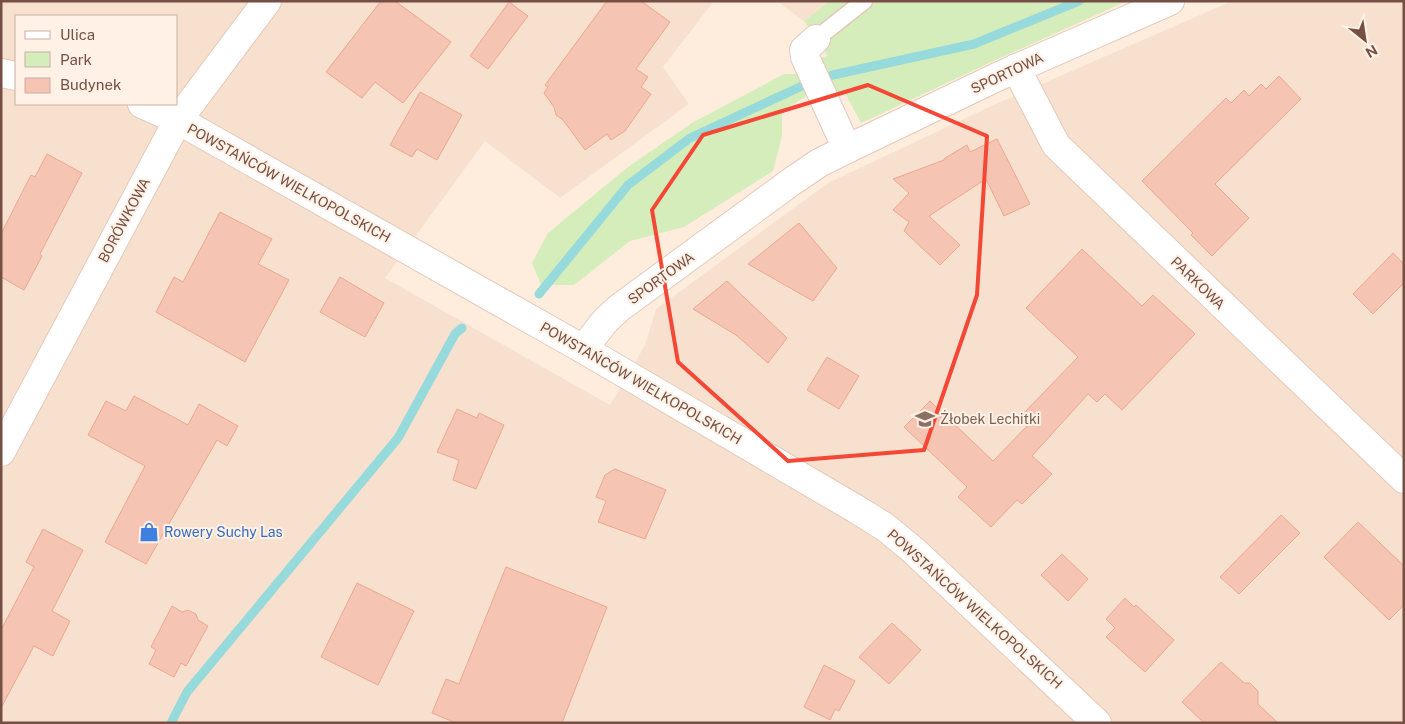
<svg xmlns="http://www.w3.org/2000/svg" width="1405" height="724" font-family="'Public Sans',sans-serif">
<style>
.residential{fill:#f8e0ce;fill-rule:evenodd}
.green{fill:#d5ecbb}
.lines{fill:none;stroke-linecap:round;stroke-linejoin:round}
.stream{stroke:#96dadb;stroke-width:9}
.building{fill:#f6c4b2;stroke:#eaa791}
.service-casing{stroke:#e4c9bb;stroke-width:19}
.minor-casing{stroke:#e4c9bb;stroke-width:30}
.service{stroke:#fff;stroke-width:16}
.minor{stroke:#fff;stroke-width:28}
.marked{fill:none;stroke:#f44736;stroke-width:4;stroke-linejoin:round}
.labels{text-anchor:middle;stroke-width:4;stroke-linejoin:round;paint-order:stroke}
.street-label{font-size:14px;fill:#754f44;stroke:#fff1e5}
.education-label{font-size:14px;fill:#785e54;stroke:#fff1e5;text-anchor:start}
.shop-label{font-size:14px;fill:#366cbe;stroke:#fff1e5;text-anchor:start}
</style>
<rect width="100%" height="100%" fill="#feeddd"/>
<!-- residential -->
<g class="residential">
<path d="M 1,1 L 714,1 L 663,67 L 689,104 L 560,198 L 485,141 L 385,278 L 610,405 L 645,345 L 656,309 L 828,183 L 987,108 L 1232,1 L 1404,1 L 1404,723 L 1,723 ZM 16,16 L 176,16 L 176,104 L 16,104 Z"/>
<polygon points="777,1 828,1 804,21"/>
</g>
<!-- green -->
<g class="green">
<polygon points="829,1 1127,1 998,59 861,123 844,91 833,93 818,59 827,56 822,45 804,21"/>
<polygon points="784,74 800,74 810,94 782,111 782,136 773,171 684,227 630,241 574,285 541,285 532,263 548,233 628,167 692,123"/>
</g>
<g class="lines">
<!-- stream -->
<g class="stream">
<polyline points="539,294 628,185 690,138 802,86 833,75 974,44 1079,1"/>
<polyline points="171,723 187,692 398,438 455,334 462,328"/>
</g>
</g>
<!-- building -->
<g class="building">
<polygon points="381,1 395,1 451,42 403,103 375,82 362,98 326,72"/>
<polygon points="607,1 641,1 670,22 636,69 648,77 641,87 651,94 625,131 611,140 607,134 585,150 563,120 556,115 554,107 544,93 548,87 545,85"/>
<polygon points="509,2 528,16 488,69 470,56"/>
<polygon points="1279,76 1301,99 1215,184 1249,218 1212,256 1191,235 1193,233 1142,181 1226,98 1231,103 1244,90 1249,96 1261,84 1266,89"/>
<polygon points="420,92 462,115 437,160 417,149 412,157 390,145"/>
<polygon points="997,139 1030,204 1004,216 986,179 929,216 960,245 940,265 904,231 909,222 893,210 909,193 893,179 944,160 945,158 967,145 970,152"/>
<polygon points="47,154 82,173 40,254 42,256 24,290 1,277 1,234 31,175 35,177"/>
<polygon points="220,212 272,239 258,264 289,280 245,362 156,312 174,277 183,282"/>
<polygon points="799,223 837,268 813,301 748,264"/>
<polygon points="1082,249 1142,306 1153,295 1195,334 1122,410 1105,394 1097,402 1088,394 1032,456 1052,474 1022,504 1017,500 991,527 958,497 967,487 904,427 930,401 993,461 1032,421 1024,413 1078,357 1026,308"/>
<polygon points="1393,253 1404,264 1404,283 1373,314 1353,294"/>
<polygon points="340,277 384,303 365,337 320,312"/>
<polygon points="727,281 787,338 768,363 736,335 693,309"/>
<polygon points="827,357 859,376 839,409 807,390"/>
<polygon points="134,396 188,425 199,404 238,426 227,446 217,440 146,564 105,542 145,466 88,435 106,401 126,411"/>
<polygon points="457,409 477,418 479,413 504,425 476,489 453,480 459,460 437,452"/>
<polygon points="615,469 666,490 645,539 598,522 606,501 596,497 605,475"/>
<polygon points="1281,515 1300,533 1239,594 1220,577"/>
<polygon points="1358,522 1404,566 1404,605 1389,620 1324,557"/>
<polygon points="43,529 83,550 52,611 70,621 53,656 34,646 1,708 1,630 34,567 26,562"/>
<polygon points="1062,554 1088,579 1068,601 1041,575"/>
<polygon points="506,567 607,607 562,723 456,723 432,713 446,679 459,684"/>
<polygon points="357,583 414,611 378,685 321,657"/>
<polygon points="1125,598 1134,607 1136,605 1174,640 1145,672 1106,637 1115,628 1106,619"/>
<polygon points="172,606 182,612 188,610 196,614 198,620 208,626 186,666 181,663 174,677 149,664 156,650 151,647"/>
<polygon points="892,623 921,650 889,684 859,657"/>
<polygon points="1221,662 1244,683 1250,683 1258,691 1258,704 1278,723 1204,723 1182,702"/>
<polygon points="824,665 855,681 839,711 835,709 830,720 804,707"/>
</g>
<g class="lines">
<defs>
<polyline id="service" points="816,39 864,1"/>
<g id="minor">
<polyline points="816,39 804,50 805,57 847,149"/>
<polyline points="1016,68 1056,145 1404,479"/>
<polyline points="1,73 16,76"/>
<polyline points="142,104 178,120 583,349 856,509 885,527 913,550 1097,723"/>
<polyline points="583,349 606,320 619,308 791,182 819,163 847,149 997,77 1170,1"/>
<polyline points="1,452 178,120 267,1"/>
</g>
</defs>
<!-- service casing -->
<use href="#service" class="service-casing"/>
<!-- minor casing -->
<use href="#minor" class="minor-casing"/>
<!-- service -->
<use href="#service" class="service"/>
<!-- minor -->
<use href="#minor" class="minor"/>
</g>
<!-- marked area -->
<path class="marked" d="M 868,85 L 987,136 L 977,295 L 924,450 L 788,461 L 678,362 L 652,210 L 703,135 Z"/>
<!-- icons -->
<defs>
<symbol id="school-bare" viewBox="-9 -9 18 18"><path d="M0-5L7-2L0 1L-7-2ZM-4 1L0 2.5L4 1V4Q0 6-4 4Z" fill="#8d6e63" stroke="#fff1e5" stroke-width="2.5" paint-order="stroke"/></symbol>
<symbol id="shop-bare" viewBox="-9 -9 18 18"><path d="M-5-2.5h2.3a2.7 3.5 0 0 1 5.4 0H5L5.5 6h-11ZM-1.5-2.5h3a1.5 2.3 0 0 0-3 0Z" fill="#3f7fe0" stroke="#fff1e5" stroke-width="2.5" paint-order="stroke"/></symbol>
</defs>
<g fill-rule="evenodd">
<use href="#school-bare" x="911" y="405" width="28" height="28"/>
<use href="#shop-bare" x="135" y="518" width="28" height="28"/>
</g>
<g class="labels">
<!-- street labels -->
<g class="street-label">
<text transform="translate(1007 73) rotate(-25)" y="5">SPORTOWA</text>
<text transform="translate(289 183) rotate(29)" y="5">POWSTAŃCÓW WIELKOPOLSKICH</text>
<text transform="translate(124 220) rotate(-62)" y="5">BORÓWKOWA</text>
<text transform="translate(661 278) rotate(-36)" y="5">SPORTOWA</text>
<text transform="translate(1198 283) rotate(44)" y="5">PARKOWA</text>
<text transform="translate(641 383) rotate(30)" y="5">POWSTAŃCÓW WIELKOPOLSKICH</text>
<text transform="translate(975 609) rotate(42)" y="5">POWSTAŃCÓW WIELKOPOLSKICH</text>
</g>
<!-- education labels -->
<g class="education-label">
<text x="940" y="424">Żłobek Lechitki</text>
</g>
<!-- shop labels -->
<g class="shop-label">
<text x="164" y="537">Rowery Suchy Las</text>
</g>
</g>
<!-- border -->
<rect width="1405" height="724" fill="none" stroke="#754f44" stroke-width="5"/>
<!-- legend -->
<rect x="15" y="15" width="162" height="90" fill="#fff1e5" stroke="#c8b0a5"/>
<rect x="25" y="31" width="25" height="8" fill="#ffffff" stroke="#c8b0a5"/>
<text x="60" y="40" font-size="15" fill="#754f44">Ulica</text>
<rect x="25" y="52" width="25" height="15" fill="#d5ecbb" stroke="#c8b0a5"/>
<text x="60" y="65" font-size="15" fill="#754f44">Park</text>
<rect x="25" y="78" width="25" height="15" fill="#f6c4b2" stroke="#c8b0a5"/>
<text x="60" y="90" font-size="15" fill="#754f44">Budynek</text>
<!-- north arrow -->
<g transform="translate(1365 40) rotate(150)" stroke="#fff1e5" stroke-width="4" paint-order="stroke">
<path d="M0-4L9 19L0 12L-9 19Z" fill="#754f44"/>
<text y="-8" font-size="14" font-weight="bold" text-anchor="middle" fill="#754f44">N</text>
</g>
</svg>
